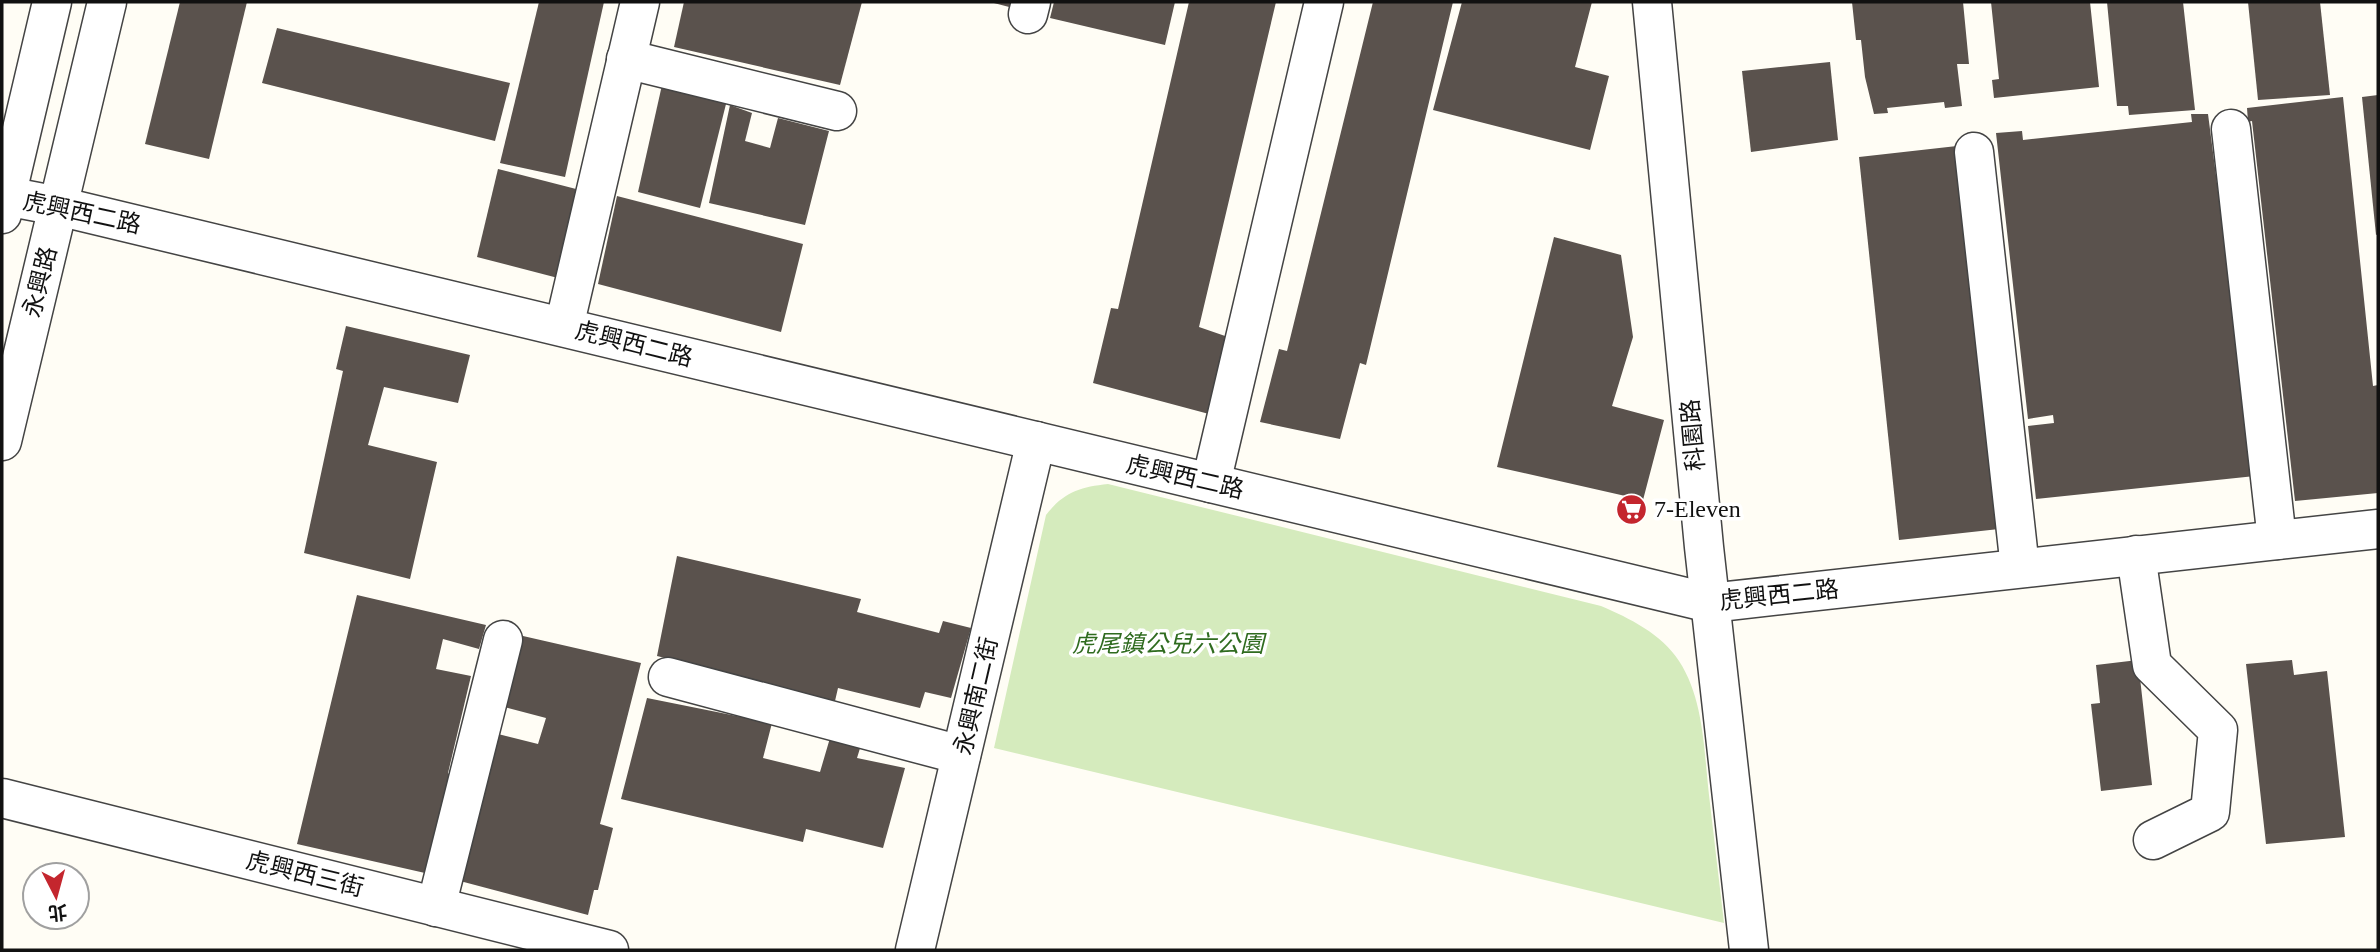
<svg xmlns="http://www.w3.org/2000/svg" width="2380" height="952" font-family="'Times New Roman','Noto Sans TC',serif">
<style>
.park{fill:#d5ebbd}
.building{fill:#5a524d}
.lines{fill:none;stroke-linecap:round;stroke-linejoin:round}
.minor-casing{stroke:#444;stroke-width:41}
.minor{stroke:#fff;stroke-width:38}
.labels{text-anchor:middle;stroke-width:7;stroke-linejoin:round;paint-order:stroke}
.street-label{font-size:24px;fill:#111;stroke:#fff}
.poi-label{font-size:24px;fill:#111;stroke:#fff;text-anchor:start}
.park-label{font-size:24px;font-style:italic;fill:#2f6b1f;stroke:#fff}
</style>
<rect width="100%" height="100%" fill="#fffdf5"/>
<!-- park -->
<path class="park" d="M 1108,484 L 1601,606 C 1629,618 1662,634 1679,661 C 1704,699 1704,751 1709,795 C 1714,838 1719,880 1724,923 L 994,748 L 1046,515 C 1064,492 1080,487 1108,484 Z"/>
<!-- building -->
<g class="building">
<polygon points="180,2 247,2 209,159 145,144"/>
<polygon points="539,2 604,2 565,177 500,163"/>
<polygon points="684,2 862,2 840,85 674,47"/>
<polygon points="990,2 1015,2 1013,8"/>
<polygon points="1054,2 1175,2 1165,45 1050,18"/>
<polygon points="1189,2 1276,2 1199,327 1228,337 1209,414 1093,383 1111,308 1118,309"/>
<polygon points="1373,2 1453,2 1366,365 1360,363 1340,439 1260,422 1279,349 1287,351"/>
<polygon points="1462,2 1592,2 1575,67 1609,76 1590,150 1433,110"/>
<polygon points="1852,2 1963,2 1969,64 1957,64 1962,106 1945,108 1944,102 1887,108 1888,113 1874,114 1865,77 1861,40 1856,40"/>
<polygon points="1991,2 2090,2 2099,87 1994,98 1992,80 1999,79"/>
<polygon points="2107,2 2183,2 2195,110 2129,115 2128,106 2117,106"/>
<polygon points="2248,2 2320,2 2330,95 2258,100"/>
<polygon points="277,28 510,83 495,141 262,83"/>
<polygon points="1830,62 1838,140 1751,152 1742,71"/>
<polygon points="662,85 727,100 700,208 638,192"/>
<polygon points="2378,95 2378,234 2376,235 2362,97"/>
<polygon points="2343,97 2373,386 2378,385 2378,493 2295,501 2252,121 2248,122 2247,108"/>
<polygon points="730,105 752,113 745,141 770,148 778,118 829,131 805,225 709,203"/>
<polygon points="2191,114 2208,114 2255,476 2036,499 2028,426 2054,423 2053,415 2028,419 1996,133 2022,131 2023,140 2192,122"/>
<polygon points="1957,146 1999,529 1899,540 1859,157"/>
<polygon points="498,169 580,190 558,278 477,257"/>
<polygon points="617,196 803,244 781,332 598,284"/>
<polygon points="1554,237 1621,255 1633,337 1612,406 1664,420 1643,500 1497,467"/>
<polygon points="346,326 470,355 458,403 384,387 368,445 437,462 410,579 304,553 343,371 336,369"/>
<polygon points="677,556 861,599 857,612 939,633 943,621 971,628 951,698 925,692 920,708 838,688 835,701 657,656"/>
<polygon points="357,595 486,625 479,649 443,639 436,669 471,676 448,773 453,780 425,873 297,844"/>
<polygon points="523,636 641,663 600,824 613,828 598,890 594,890 588,915 460,881 498,734 538,744 546,718 504,707"/>
<polygon points="2138,660 2152,785 2101,791 2091,704 2100,703 2096,665"/>
<polygon points="2292,660 2294,675 2327,671 2345,837 2266,844 2246,664"/>
<polygon points="647,698 772,723 763,758 820,772 830,738 861,745 857,758 905,768 883,848 806,829 803,842 621,799"/>
</g>
<g class="lines">
<defs>
<g id="minor">
<polyline points="1652,2 1704,547 1749,950"/>
<polyline points="1028,14 1031,2"/>
<polyline points="626,59 837,111"/>
<polyline points="2231,129 2277,540"/>
<polyline points="1974,152 2020,568"/>
<polyline points="6,196 58,206 1710,603 2378,529"/>
<polyline points="2,214 52,2"/>
<polyline points="564,327 640,2"/>
<polyline points="2,441 107,2"/>
<polyline points="1211,483 1324,2"/>
<polyline points="2136,555 2152,665 2218,730 2210,812 2153,840"/>
<polyline points="668,677 961,755"/>
<polyline points="2,798 609,950"/>
<polyline points="436,907 503,640"/>
<polyline points="915,950 1036,441"/>
</g>
</defs>
<!-- minor casing -->
<use href="#minor" class="minor-casing"/>
<!-- minor -->
<use href="#minor" class="minor"/>
</g>
<!-- icons -->
<defs>
<symbol id="supermarket-disc" viewBox="-11 -11 22 22"><circle r="9.5" fill="#c4262e" stroke="#fff"/><path d="M-6-5.5h2.5l.6 2H6L4.5 2H-2.5L-4.4-4H-6ZM-1.5 3.2a1.3 1.3 0 1 0 .1 0ZM3 3.2a1.3 1.3 0 1 0 .1 0Z" fill="#fff"/></symbol>
</defs>
<g fill-rule="evenodd">
<use href="#supermarket-disc" x="1614" y="492" width="35" height="35"/>
</g>
<g class="labels">
<!-- street labels -->
<g class="street-label">
<text transform="translate(82 213) rotate(12)" y="8">虎興西二路</text>
<text transform="translate(40 282) rotate(-76)" y="8">永興路</text>
<text transform="translate(634 344) rotate(14)" y="8">虎興西二路</text>
<text transform="translate(1693 435) rotate(-95)" y="8">科園路</text>
<text transform="translate(1185 477) rotate(13)" y="8">虎興西二路</text>
<text transform="translate(1779 595) rotate(-6)" y="8">虎興西二路</text>
<text transform="translate(976 696) rotate(-77)" y="8">永興南二街</text>
<text transform="translate(305 874) rotate(14)" y="8">虎興西三街</text>
</g>
<!-- poi labels -->
<g class="poi-label">
<text x="1654" y="517">7-Eleven</text>
</g>
<!-- park labels -->
<g class="park-label">
<text x="1168" y="652">虎尾鎮公兒六公園</text>
</g>
</g>
<!-- border -->
<rect width="2380" height="952" fill="none" stroke="#111111" stroke-width="7"/>
<!-- north arrow -->
<g transform="translate(56 896) rotate(174)"><circle r="33" fill="#ffffff" stroke="#a0a0a0" stroke-width="2"/>
<path d="M0-5L12 26L0 18L-12 26Z" fill="#c4262e"/>
<text y="-10" font-size="19" font-weight="bold" text-anchor="middle" fill="#111111">北</text>
</g>
</svg>
